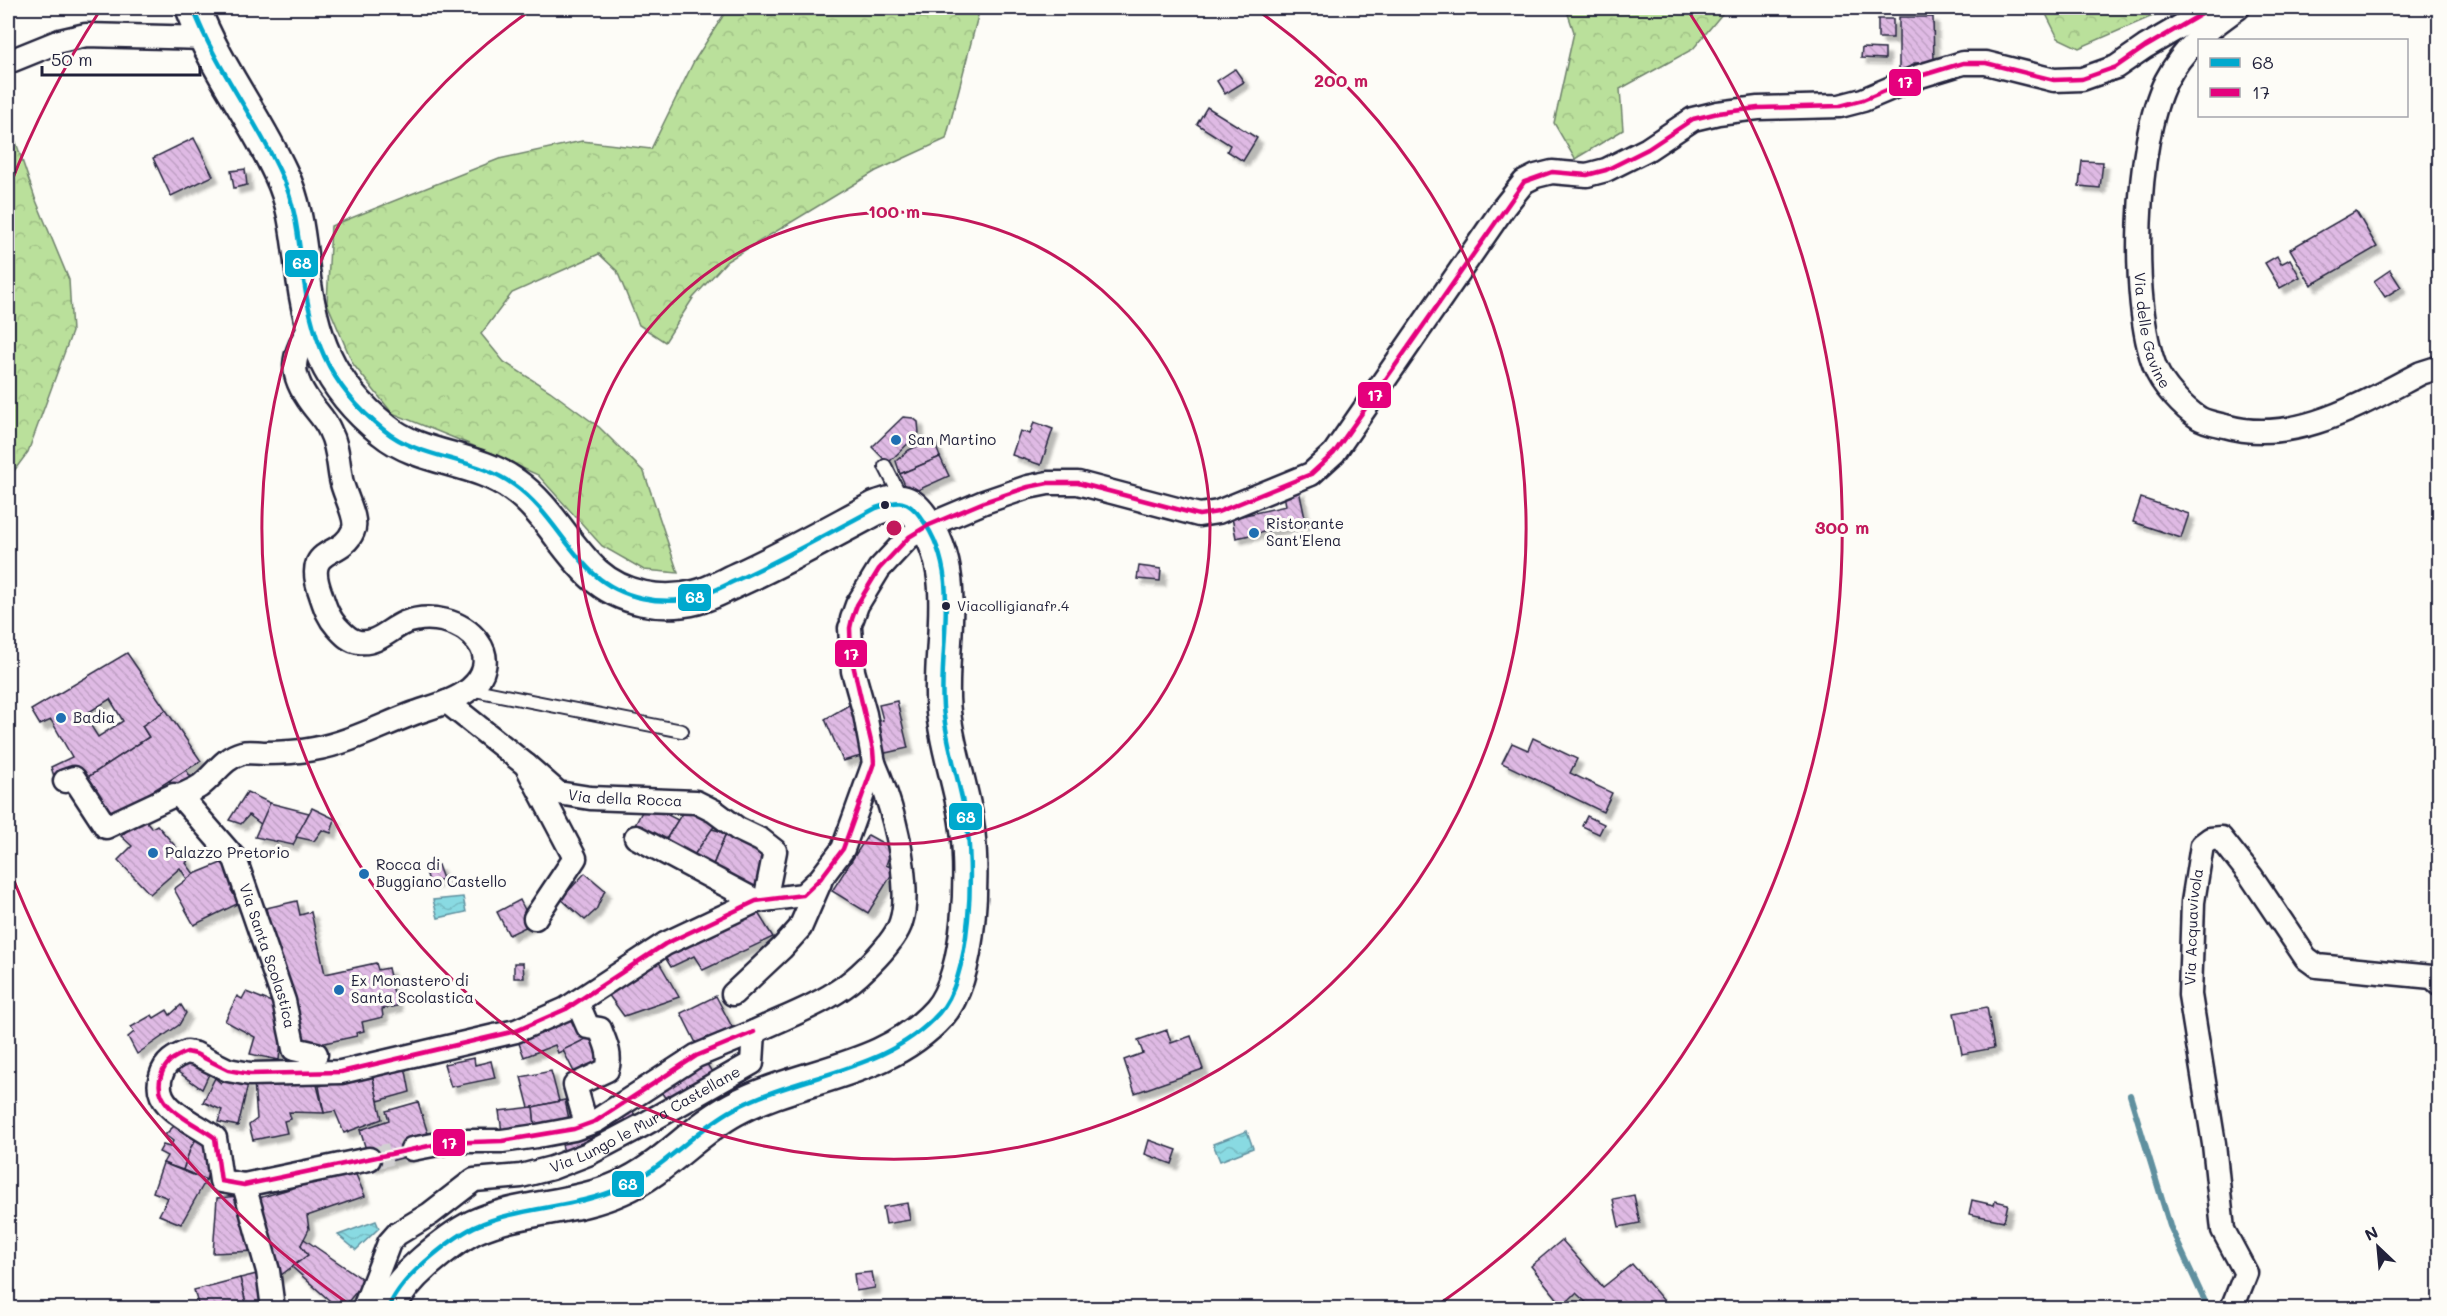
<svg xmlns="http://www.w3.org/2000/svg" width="2447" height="1316" font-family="Mali,sans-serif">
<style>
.forest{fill:url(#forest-crowns);stroke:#6e816b;stroke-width:1.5}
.water{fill:url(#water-waves);stroke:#60909f;stroke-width:1.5}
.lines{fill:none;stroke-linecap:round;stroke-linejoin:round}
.stream{stroke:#60909f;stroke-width:6}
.building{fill:url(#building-back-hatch);stroke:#22223b;stroke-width:1.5;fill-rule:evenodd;filter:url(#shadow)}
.street-tunnel{stroke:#d1d0d1;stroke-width:22;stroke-dasharray:22 11;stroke-linecap:butt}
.lane-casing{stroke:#22223b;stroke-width:16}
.street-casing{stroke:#22223b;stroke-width:27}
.secondary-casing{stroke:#22223b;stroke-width:38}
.lane{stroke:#fdfcf7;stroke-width:12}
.street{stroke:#fdfcf7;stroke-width:22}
.secondary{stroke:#fdfcf7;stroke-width:33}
.bus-1-casing{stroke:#fdfcf7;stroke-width:9}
.bus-2-casing{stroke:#fdfcf7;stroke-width:9}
.bus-1{stroke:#00a9ce;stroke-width:4.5}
.bus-2{stroke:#e5007d;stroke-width:4.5}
.ring{fill:none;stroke:#c2185b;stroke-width:3}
.poi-dot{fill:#1f6fb2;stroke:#fdfcf7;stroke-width:2}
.bus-dot{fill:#22223b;stroke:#fdfcf7;stroke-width:2}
.labels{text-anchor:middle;stroke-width:6;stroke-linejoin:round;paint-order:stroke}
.bus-label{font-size:14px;fill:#22223b;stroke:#fdfcf7;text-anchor:start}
.street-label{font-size:15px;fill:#22223b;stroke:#fdfcf7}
.poi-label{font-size:15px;fill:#22223b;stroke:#fdfcf7;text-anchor:start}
.centre{fill:#c2185b;stroke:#fdfcf7;stroke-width:3}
.ring-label{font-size:18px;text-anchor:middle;font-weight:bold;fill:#c2185b;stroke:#fdfcf7;stroke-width:6;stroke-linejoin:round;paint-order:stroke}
.line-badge{stroke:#fdfcf7;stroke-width:2}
.badge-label{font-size:16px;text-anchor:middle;font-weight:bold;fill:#fff}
</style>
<defs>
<pattern id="forest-crowns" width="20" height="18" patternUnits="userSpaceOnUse" patternTransform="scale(1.5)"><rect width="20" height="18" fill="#bae09b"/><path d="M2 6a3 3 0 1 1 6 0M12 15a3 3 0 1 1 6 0" fill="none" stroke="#a0c086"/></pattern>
<pattern id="water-waves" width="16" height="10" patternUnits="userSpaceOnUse" patternTransform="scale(1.5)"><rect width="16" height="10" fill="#89dae2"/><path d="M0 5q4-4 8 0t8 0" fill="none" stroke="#76bbc3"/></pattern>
<pattern id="building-back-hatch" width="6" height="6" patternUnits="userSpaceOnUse" patternTransform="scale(1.5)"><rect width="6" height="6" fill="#dfbae4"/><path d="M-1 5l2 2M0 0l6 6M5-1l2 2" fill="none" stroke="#bfa0c4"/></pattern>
<filter id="shadow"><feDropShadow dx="5.5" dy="5.5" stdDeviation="1.5" flood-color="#0004"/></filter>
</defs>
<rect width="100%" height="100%" fill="#fdfcf7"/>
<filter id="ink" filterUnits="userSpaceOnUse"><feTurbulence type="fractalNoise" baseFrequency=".0167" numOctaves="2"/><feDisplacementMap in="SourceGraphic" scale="12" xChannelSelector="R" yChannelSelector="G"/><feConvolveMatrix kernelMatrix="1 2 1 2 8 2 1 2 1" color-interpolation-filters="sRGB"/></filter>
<g filter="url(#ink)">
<!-- forest -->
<g class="forest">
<polygon points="728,8 980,8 946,139 876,171 727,261 693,298 665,342 639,325 617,271 599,254 512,293 481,334 504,362 550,391 599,427 644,472 678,573 644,570 602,546 538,475 469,444 392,413 353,364 327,303 331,226 499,159 582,141 651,149 694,61"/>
<polygon points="1566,8 1727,8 1693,49 1620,89 1623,130 1575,159 1554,123 1574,32"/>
<polygon points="2043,8 2171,8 2079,48 2058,38"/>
<polygon points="8,119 35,198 69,280 72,332 28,452 8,479"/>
</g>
<!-- water -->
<g class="water">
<polygon points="463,897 466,912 438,918 433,900"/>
<polygon points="1247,1131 1253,1148 1220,1161 1213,1144"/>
<polygon points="376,1221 379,1228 356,1250 338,1235"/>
</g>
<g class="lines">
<!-- stream -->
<polyline class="stream" points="2130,1095 2170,1226 2208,1308"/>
</g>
<!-- building -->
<g class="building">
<polygon points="1899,17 1933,17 1934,63 1914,63 1914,71 1899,71"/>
<rect x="1878" y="19" width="15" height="19"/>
<polygon points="1862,48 1885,49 1885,59 1861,58"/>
<polygon points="1235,69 1244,82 1225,94 1217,81"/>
<polygon points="1207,107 1257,138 1243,161 1227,151 1230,145 1197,124"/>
<polygon points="194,138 213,176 171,196 153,158"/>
<polygon points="2082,161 2103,162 2100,188 2079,186"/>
<polygon points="245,169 247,185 234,188 231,171"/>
<polygon points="2356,211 2377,247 2311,285 2290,249"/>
<polygon points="2277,256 2281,264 2290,259 2300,277 2280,288 2265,263"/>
<polygon points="2390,270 2401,287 2385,297 2374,281"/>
<polygon points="903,417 913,418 918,422 919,433 888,463 872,447"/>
<polygon points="1034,422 1053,429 1041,465 1012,455 1020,431 1030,434"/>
<polygon points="933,439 940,457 900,474 896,461 909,450"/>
<polygon points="940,457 949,476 909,494 900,474"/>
<polygon points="1299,490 1306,523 1236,538 1232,518 1286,506 1284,494"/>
<polygon points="2141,498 2189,514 2181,538 2133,522"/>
<polygon points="1139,566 1161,569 1160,581 1137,579"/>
<path d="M 127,653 L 166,710 L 142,726 L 149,737 L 85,779 L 56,783 L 51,767 L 72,757 L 51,720 L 40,725 L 31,710 ZM 110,699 L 123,721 L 98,737 L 84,715 Z"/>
<polygon points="859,699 872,753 843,761 825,719"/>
<polygon points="897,701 908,748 881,754 874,723 883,720 879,705"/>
<polygon points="166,710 201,761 111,817 85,779 149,737 142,726"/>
<polygon points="1533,738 1577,759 1570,773 1612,793 1603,812 1502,763 1512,743 1528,750"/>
<polygon points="186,770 195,783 179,794 169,781"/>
<polygon points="247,792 270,803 262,825 249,815 241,824 229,820"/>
<polygon points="270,803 309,813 293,845 255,837"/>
<polygon points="646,804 678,820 662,846 633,829"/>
<polygon points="687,805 715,825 690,861 662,846"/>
<polygon points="312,808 335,819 331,833 322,830 314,841 296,837"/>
<polygon points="1587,816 1604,824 1599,834 1582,826"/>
<polygon points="143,817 152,828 157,825 188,861 186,863 194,874 187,879 180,868 150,894 118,860 132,846 121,836"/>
<polygon points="712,829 726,833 711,870 690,861"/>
<polygon points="726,833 761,846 773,857 755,895 711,870"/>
<polygon points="868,835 892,848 886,865 895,869 868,913 832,891"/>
<polygon points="231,859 239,886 231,890 239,903 194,925 174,889 194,874"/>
<polygon points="438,865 443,879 430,884 425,869"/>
<polygon points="585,873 605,890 596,910 585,920 561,899"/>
<polygon points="520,900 532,924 509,935 497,912"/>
<polygon points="297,901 300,915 311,912 325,974 376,963 378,970 388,968 397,1006 382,1009 383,1017 362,1022 364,1031 356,1033 357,1036 297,1049 266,908"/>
<polygon points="755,908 773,937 703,970 694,956 671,967 663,954"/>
<polygon points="656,957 679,997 624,1016 605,990"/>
<polygon points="514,963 523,963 524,978 514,978"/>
<polygon points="246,992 284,1007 279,1060 250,1054 255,1037 225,1021 237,996 242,999"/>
<polygon points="716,996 733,1029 698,1047 681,1013"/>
<polygon points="181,1005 186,1013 179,1025 137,1054 128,1037 134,1032 131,1027 152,1015 154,1018 167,1010 170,1015"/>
<polygon points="1987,1007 1994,1048 1962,1054 1954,1013"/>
<polygon points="577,1012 590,1037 558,1053 555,1045 524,1057 516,1035"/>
<polygon points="1167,1030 1171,1043 1191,1036 1203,1069 1135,1093 1124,1060 1143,1053 1138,1040"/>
<polygon points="590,1037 604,1068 578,1080 563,1050"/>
<polygon points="702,1056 715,1077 670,1106 657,1085"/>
<polygon points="187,1058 209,1074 202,1089 178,1072"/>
<polygon points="474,1058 475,1065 491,1061 495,1078 451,1087 444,1064"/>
<polygon points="405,1066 410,1092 378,1101 372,1074"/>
<polygon points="551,1071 559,1101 529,1108 521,1077"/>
<polygon points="372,1074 382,1119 344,1133 335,1111 324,1113 319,1086"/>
<polygon points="225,1075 248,1084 238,1126 218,1122 222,1110 203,1102 215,1078 221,1083"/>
<polygon points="315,1077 324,1113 289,1112 291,1119 284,1121 287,1133 253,1140 249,1125 257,1119 254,1082"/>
<polygon points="565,1100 570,1124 535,1128 533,1107"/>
<polygon points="418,1102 429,1137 413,1155 371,1166 360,1130 389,1120 386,1111"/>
<polygon points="533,1107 535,1128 502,1132 499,1111"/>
<polygon points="628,1107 642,1122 564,1153 560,1136"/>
<polygon points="180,1120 200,1133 191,1147 183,1170 163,1163 167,1156 159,1152 163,1145 170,1147 173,1141 165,1135"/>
<polygon points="200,1133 214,1153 206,1180 183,1170 191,1147"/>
<polygon points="1149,1140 1177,1150 1172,1164 1145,1154"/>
<polygon points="163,1163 206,1180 181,1224 159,1215 168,1198 153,1192"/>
<polygon points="354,1170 365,1196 307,1216 309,1229 301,1245 308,1255 273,1281 252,1200"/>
<polygon points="1634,1195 1640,1223 1619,1227 1613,1199"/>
<polygon points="239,1196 255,1251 213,1253 217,1198"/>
<polygon points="1972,1200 1994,1205 1995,1201 2008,1204 2004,1221 1969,1214"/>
<polygon points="907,1203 910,1220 886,1224 883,1207"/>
<polygon points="304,1239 365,1281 343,1308 338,1308 292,1267 308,1255 301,1245"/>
<polygon points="1562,1240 1603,1287 1632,1264 1670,1308 1639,1308 1638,1306 1635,1308 1592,1308 1576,1293 1563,1306 1531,1266"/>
<polygon points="872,1272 875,1288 856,1291 854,1274"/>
<polygon points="261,1273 270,1308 247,1308 240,1278"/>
<polygon points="240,1278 247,1308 199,1308 194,1290"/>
<rect x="1506" y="1306" width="26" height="2"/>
</g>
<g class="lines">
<!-- street-tunnel -->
<polyline class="street-tunnel" points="369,1159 412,1149"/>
<defs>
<g id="lane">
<polyline points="885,466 902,499"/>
<polyline points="470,689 682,731"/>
</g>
<g id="street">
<path id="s1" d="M 2238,8 C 2208,29 2183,48 2166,81 C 2135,141 2130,304 2155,367 C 2161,384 2183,408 2199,418 C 2205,422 2217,424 2225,426 C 2294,446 2361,404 2421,373 L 2440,367"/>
<polyline points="8,62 60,41 86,35 207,38"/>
<polyline points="852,619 857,605 879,569 909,537 927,526 984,502 1028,487 1048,483 1078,483 1199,515 1218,512 1311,474 1334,453 1504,207 1524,182 1536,176 1552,172 1587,175 1606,170 1648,149 1693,119 1718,113 1758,108 1840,106 1863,100 1920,76 1963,63 1986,63 2054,80 2082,79 2116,67 2145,47 2212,8"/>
<polyline points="447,702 526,765 575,858 535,918"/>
<path id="s2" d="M 526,765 L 558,793 L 590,798 L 696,802 L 714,811 L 738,829 L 761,840 L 775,851 L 767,891 L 772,899"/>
<path d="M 65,781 L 74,778 L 106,827 L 174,795 L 180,796 C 186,793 194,790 200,786 C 215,775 223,758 242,753 C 249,751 257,753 264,753 C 281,753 298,752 314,749 C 348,743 380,726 412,714 C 431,707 454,702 470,689 C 485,676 490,658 478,642 C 462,620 429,613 404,623 C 390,629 376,645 359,642 C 349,641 343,633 337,627 C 328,617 325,607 321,595 C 302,544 341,560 353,531 C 359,519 343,493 341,479 C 338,463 338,446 330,431 C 326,421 318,413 312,405 C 287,372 292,357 312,324"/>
<path id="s3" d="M 180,796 L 235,859 L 284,1001 L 294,1049 L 316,1054"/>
<polyline points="636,837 756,901"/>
<polyline points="733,994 782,948 800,928 820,882"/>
<path d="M 577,1002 L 588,1027 L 600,1029 C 605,1042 612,1055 607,1070 L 575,1085 L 586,1124"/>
<polyline points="412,1149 454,1141 502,1141 537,1136 574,1129 596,1121 696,1056 754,1032"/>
<path d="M 369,1159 L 244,1185 L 221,1181 L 215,1138 C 195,1122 151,1108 161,1076 C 165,1062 174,1057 187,1052 L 196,1054 L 228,1070 L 250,1074 L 341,1072 L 516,1031 L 566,1009 L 665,944 L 756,901 L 803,895 L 821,878 L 843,849 L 874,763 L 865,714 L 853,671 L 850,628"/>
<polyline points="244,1185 268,1271 273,1308"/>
<path id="s4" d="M 364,1308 L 389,1243 L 397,1234 L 430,1214 L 474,1180 L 521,1176 L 552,1168 L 588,1154 L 643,1125 L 752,1063 L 754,1032 C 784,1018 817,1006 844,987 C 861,975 895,942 901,922 C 905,910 905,894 904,881 C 901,839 891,802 874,763"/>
<path id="s5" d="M 2232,1308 L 2246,1273 L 2223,1230 L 2214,1144 L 2190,995 L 2193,902 L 2202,845 L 2210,839 L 2221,838 L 2251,876 L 2306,958 L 2317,966 L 2432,977 L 2440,984"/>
</g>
<path id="secondary" d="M 193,8 C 215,67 255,117 281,174 C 295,203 298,235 302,266 C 310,335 327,385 384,430 C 420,460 476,457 514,485 C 547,508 565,547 594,574 C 622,599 662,606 697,597 C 712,593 727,584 741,578 C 787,557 831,532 876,508 C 899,500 907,498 922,519 C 963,575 938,643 943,707 C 946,745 960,781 966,819 C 974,866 972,976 939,1013 C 885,1073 801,1073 734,1109 C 693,1131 663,1170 620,1188 C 574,1209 520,1206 474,1227 C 456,1236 440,1249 425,1262 C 409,1276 397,1289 388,1308"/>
</defs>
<!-- lane casing -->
<use href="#lane" class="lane-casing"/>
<!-- street casing -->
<use href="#street" class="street-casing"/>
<!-- secondary casing -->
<use href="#secondary" class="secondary-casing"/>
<!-- lane -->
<use href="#lane" class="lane"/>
<!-- street -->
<use href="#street" class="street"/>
<!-- secondary -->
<use href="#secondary" class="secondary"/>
<defs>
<path id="bus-1" d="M 193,8 C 215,67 255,117 281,174 C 295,203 298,235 302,266 C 310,335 327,385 384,430 C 420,460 476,457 514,485 C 547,508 565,547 594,574 C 622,599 662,606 697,597 C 712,593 727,584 741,578 C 787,557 831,532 876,508 C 899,500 907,498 922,519 C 963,575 938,643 943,707 C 946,745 960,781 966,819 C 974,866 972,976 939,1013 C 885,1073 801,1073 734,1109 C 693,1131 663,1170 620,1188 C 574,1209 520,1206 474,1227 C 456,1236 440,1249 425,1262 C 409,1276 397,1289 388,1308"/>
<path id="bus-2" d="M 754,1032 L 696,1056 L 596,1121 L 574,1129 L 502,1141 L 443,1143 L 244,1185 L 221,1181 L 215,1138 C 195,1122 151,1108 161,1076 C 165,1062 174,1057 187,1052 L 196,1054 L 228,1070 L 250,1074 L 341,1072 L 516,1031 L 566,1009 L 665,944 L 756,901 L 803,895 L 821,878 L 843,849 L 874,763 L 873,750 L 851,656 L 850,628 L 852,619 L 857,605 L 879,569 L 909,537 L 927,526 L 984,502 L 1028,487 L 1048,483 L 1078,483 L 1199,515 L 1218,512 L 1311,474 L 1334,453 L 1524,182 L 1552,172 L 1587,175 L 1606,170 L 1648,149 L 1693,119 L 1718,113 L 1758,108 L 1840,106 L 1863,100 L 1920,76 L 1963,63 L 1986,63 L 2054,80 L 2082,79 L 2116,67 L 2145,47 L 2212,8"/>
</defs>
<!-- bus-1 casing -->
<use href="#bus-1" class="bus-1-casing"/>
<!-- bus-2 casing -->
<use href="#bus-2" class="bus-2-casing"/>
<!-- bus-1 -->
<use href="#bus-1" class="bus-1"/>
<!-- bus-2 -->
<use href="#bus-2" class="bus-2"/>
</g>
</g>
<!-- distance rings -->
<g class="ring">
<circle cx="894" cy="528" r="316"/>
<path d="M1257 10A632 632 0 1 1 531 10"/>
<path d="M350 1305A948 948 0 0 1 9 868M9 188A948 948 0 0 1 99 12M1689 12A948 948 0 0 1 1438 1305"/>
</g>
<!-- markers -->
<g class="poi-dot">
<circle cx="896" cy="440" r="6"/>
<circle cx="1254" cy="533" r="6"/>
<circle cx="61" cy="718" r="6"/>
<circle cx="153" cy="853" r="6"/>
<circle cx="364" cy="874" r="6"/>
<circle cx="339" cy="990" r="6"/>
</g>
<g class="bus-dot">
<circle cx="885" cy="505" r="5"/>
<circle cx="946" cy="606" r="5"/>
</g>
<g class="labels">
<!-- bus labels -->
<g class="bus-label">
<text x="957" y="611">Viacolligianafr.4</text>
</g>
<!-- street labels -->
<g class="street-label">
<text dy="5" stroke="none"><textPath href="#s1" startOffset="358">Via delle Gavine</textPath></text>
<text dy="5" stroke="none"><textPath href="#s2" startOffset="110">Via della Rocca</textPath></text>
<text dy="5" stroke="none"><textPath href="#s5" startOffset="392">Via Acquavivola</textPath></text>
<text dy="5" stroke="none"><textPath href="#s3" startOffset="186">Via Santa Scolastica</textPath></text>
<text dy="5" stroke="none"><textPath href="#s4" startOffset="360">Via Lungo le Mura Castellane</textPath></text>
</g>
<!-- poi labels -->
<g class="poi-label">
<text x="908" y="445">San Martino</text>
<text x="1266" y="529">Ristorante<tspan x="1266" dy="17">Sant'Elena</tspan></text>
<text x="73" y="723">Badia</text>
<text x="165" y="858">Palazzo Pretorio</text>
<text x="376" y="870">Rocca di<tspan x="376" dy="17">Buggiano Castello</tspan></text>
<text x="351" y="986">Ex Monastero di<tspan x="351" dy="17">Santa Scolastica</tspan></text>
</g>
</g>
<circle cx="894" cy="528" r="9" class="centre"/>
<g class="ring-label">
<text x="1341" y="87">200 m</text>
<text x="894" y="218">100 m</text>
<text x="1842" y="534">300 m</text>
</g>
<g class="line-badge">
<rect x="1888" y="68" width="34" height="29" rx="6" fill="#e5007d"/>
<rect x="284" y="249" width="35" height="29" rx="6" fill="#00a9ce"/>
<rect x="1357" y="381" width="35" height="28" rx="6" fill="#e5007d"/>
<rect x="677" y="583" width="35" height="29" rx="6" fill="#00a9ce"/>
<rect x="834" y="639" width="34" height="29" rx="6" fill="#e5007d"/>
<rect x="948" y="802" width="35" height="29" rx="6" fill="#00a9ce"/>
<rect x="432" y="1128" width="34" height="29" rx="6" fill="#e5007d"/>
<rect x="611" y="1170" width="34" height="28" rx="6" fill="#00a9ce"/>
</g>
<g class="badge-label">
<text x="1905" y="88">17</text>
<text x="302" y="269">68</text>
<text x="1375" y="401">17</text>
<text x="695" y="603">68</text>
<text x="851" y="660">17</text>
<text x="966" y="823">68</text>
<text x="449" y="1149">17</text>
<text x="628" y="1190">68</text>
</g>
<!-- margin -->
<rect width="2447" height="1316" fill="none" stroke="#fdfcf7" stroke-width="30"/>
<rect x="15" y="15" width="2417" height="1286" fill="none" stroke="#22223b" stroke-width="2" filter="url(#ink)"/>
<!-- legend -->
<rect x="2198" y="39" width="210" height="78" fill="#fdfcf7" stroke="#a5a5ac" stroke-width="1.5"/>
<rect x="2210" y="58" width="30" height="9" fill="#00a9ce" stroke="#a5a5ac" stroke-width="1.5"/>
<text x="2252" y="69" font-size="18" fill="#22223b">68</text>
<rect x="2210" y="88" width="30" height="9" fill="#e5007d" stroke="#a5a5ac" stroke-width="1.5"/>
<text x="2252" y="99" font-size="18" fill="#22223b">17</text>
<!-- north arrow -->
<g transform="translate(2378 1247) rotate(334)" stroke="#fdfcf7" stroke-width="4.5" paint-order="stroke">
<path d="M0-4.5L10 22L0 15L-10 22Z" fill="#22223b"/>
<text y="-9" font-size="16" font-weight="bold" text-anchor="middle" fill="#22223b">N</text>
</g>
<!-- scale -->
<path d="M42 66v9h158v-9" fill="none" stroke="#22223b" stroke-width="3"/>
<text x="51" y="66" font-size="18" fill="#22223b" stroke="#fdfcf7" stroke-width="4.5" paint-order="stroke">50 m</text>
</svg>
